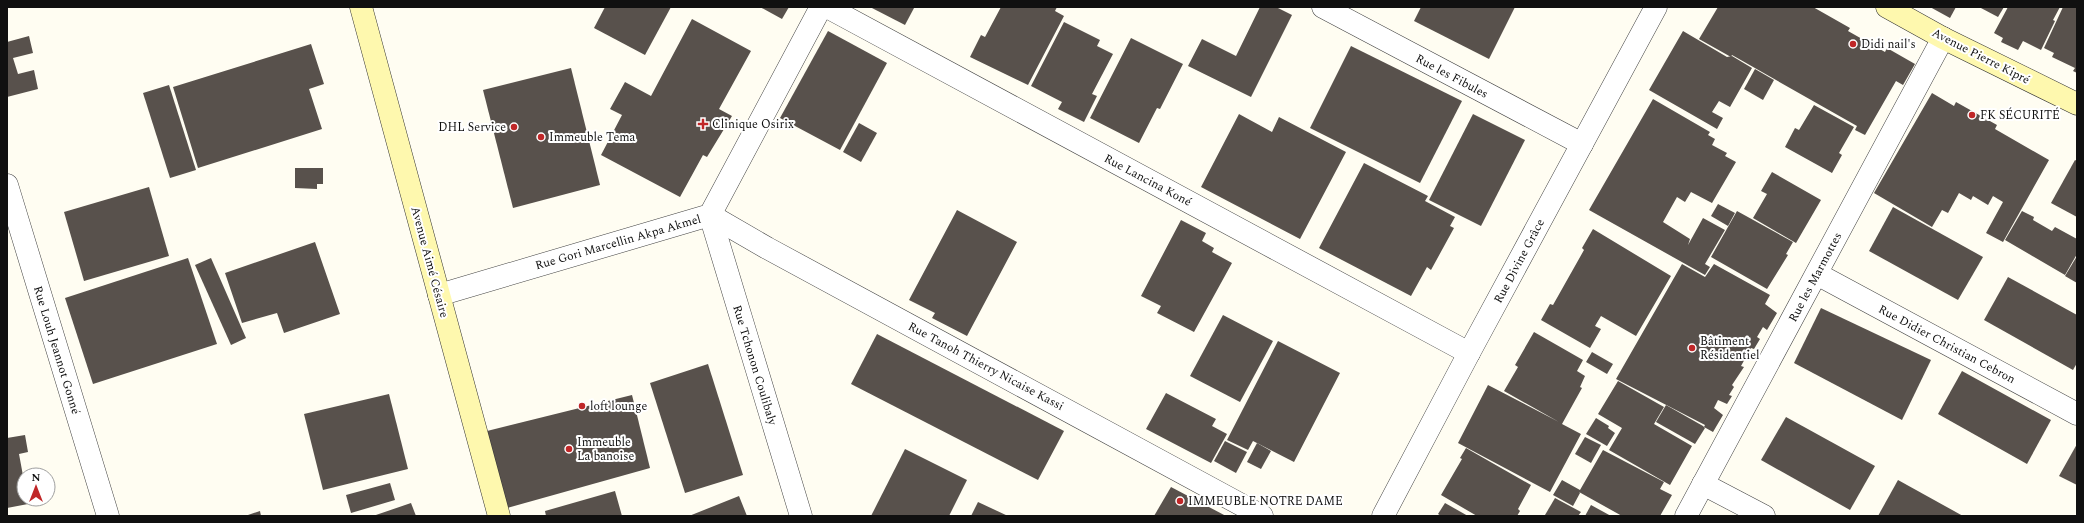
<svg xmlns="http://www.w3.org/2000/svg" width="2084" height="523" font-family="Spectral,serif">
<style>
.building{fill:#58514c}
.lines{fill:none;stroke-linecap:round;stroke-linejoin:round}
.street-casing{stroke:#434343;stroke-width:23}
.secondary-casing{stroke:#323232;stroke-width:23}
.street{stroke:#fff;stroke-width:22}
.secondary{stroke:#fef8ae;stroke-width:22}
.poi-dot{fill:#c02728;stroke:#fff;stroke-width:1.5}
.labels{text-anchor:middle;stroke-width:4;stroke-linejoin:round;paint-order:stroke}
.poi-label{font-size:12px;fill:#101010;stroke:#fff;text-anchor:start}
.street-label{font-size:12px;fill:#101010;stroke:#fff}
</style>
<rect width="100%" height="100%" fill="#fffdf2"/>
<!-- building -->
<g class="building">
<polygon points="605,7 671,7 645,55 594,28"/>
<polygon points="760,7 789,7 782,19"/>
<polygon points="870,7 913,7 914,8 905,25"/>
<polygon points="1001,7 1057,7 1055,11 1064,16 1028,85 970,57 981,35 985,37"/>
<polygon points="1260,7 1276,7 1292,15 1251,97 1188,66 1202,39 1236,56"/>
<polygon points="1421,7 1515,7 1489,59 1414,21"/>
<polygon points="1718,7 1813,7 1850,28 1848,31 1885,52 1887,48 1915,64 1903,85 1896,81 1865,135 1855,130 1857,126 1732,55 1731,57 1699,39"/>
<polygon points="1930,7 1956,7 1950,18"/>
<polygon points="1979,7 2004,7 1998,17"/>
<polygon points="2008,7 2060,7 2053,20 2055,21 2041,50 2023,41 2018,50 2001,42 2003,38 1994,33"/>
<polygon points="2063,7 2077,7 2077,73 2073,71 2075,68 2052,57 2054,53 2044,48"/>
<polygon points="692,19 751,51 719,109 732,116 707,157 703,155 680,197 601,155 622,115 610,109 625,82 651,96"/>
<polygon points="1064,22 1100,40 1097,46 1113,54 1092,94 1097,96 1084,122 1058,109 1062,102 1031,86"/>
<polygon points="828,31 887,63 840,150 780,118"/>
<polygon points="1683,31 1727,57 1732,56 1752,68 1730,107 1719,101 1712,112 1723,118 1717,129 1649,90"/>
<polygon points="29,36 33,53 13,58 18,74 34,70 38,89 7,97 7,42"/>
<polygon points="1131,38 1183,64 1160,109 1157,108 1139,143 1090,118"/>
<polygon points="311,44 324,84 309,89 322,129 198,168 173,87"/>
<polygon points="1351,46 1462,101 1420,183 1310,128"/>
<polygon points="571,68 600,185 513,208 483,90"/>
<polygon points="1755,69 1774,80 1763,100 1744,89"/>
<polygon points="169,85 196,170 170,178 143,93"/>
<polygon points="1932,93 1954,106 1956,102 1997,125 1995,129 2049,160 2003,242 1986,233 2003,202 1993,196 1988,205 1973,196 1971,200 1959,193 1948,213 1942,210 1932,227 1874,193"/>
<polygon points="1653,99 1710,132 1708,135 1715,139 1712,145 1727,153 1725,156 1736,162 1712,203 1691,192 1685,202 1677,197 1663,222 1690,239 1688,245 1703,218 1725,230 1705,264 1710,267 1705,275 1589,210"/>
<polygon points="1814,105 1854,127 1839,153 1842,155 1832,173 1785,147 1795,128 1799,130"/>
<polygon points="1239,114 1272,132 1279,117 1346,152 1300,239 1201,187"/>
<polygon points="1473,114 1525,140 1481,226 1429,200"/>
<polygon points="859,123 877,133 861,162 843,152"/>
<polygon points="2075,160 2077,161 2077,217 2051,203"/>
<polygon points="1364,163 1428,196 1425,201 1455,217 1450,226 1454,228 1431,270 1427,267 1411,296 1319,248"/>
<polygon points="295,168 323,168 323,184 317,184 317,189 295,188"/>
<polygon points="1772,172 1821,200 1796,243 1753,218 1767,194 1761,191"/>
<polygon points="149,187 169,256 84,281 64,212"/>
<polygon points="1718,204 1735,213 1728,226 1711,216"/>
<polygon points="1893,207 1983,257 1958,300 1869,251"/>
<polygon points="957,210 1017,242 967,336 932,318 935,313 909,300"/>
<polygon points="1737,211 1793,242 1786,254 1788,255 1767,289 1711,257"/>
<polygon points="2022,211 2034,217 2033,220 2052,231 2055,227 2077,239 2077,254 2065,275 2005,240"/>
<polygon points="1181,220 1206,233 1202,241 1214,248 1212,252 1232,263 1194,332 1157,313 1161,306 1141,296"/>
<polygon points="1593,229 1671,276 1636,336 1601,316 1595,326 1601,329 1590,348 1541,320 1550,304 1553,305 1584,250 1582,248"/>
<polygon points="315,242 340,314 284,333 277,313 242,323 225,273"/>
<polygon points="2077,256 2077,283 2065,276"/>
<polygon points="188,258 217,344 93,384 65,298"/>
<polygon points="211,258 246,338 231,345 195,265"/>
<polygon points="1682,264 1705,277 1714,264 1770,295 1765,304 1777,313 1767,330 1763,327 1757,337 1760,339 1754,349 1751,348 1741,366 1744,367 1732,385 1734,387 1729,395 1732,396 1727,404 1718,400 1714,408 1723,415 1713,432 1704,427 1705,425 1616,379"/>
<polygon points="2008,277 2077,315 2077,363 2073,370 1984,320"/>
<polygon points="1821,308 1931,360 1902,420 1794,363"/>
<polygon points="1223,315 1273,341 1240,402 1190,376"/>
<polygon points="1534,332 1583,360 1577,371 1585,376 1580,387 1582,388 1562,424 1581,434 1550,492 1458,443 1488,385 1559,422 1504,391 1518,367 1515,365"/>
<polygon points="877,334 1064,431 1038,480 851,384"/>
<polygon points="1278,341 1340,373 1294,462 1253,441 1248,450 1227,440"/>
<polygon points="1592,352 1613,364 1607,374 1586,362"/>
<polygon points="708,364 743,475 685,493 650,383"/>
<polygon points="1962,371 2051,420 2027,464 1938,414"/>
<polygon points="1618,381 1664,407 1654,424 1692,446 1670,485 1609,450 1622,428 1598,414"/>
<polygon points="1166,393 1216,419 1212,426 1227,434 1211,463 1146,429"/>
<polygon points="389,394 408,469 323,490 304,414"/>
<polygon points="632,395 650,468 507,508 487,431"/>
<polygon points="1666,405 1703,426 1705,428 1695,444 1656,422"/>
<polygon points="1786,417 1875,466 1850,510 1761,460"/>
<polygon points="1596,418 1609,426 1608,428 1615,433 1607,446 1586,434"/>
<polygon points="25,435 28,452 19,454 24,481 24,499 27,499 28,504 7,508 7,438"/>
<polygon points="1585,437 1601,445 1591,463 1575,454"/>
<polygon points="1225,441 1247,452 1236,473 1214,461"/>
<polygon points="1257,443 1271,451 1261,469 1247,462"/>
<polygon points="2077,444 2077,485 2059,476"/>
<polygon points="1466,448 1531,485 1518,509 1520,511 1517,516 1477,516 1441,495 1462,459 1460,458"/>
<polygon points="905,449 967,480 949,516 871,516"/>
<polygon points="1603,450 1664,482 1660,489 1672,495 1660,516 1622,516 1579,492 1580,493 1573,506 1553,495 1562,480 1580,490"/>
<polygon points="1898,480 1963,516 1878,516"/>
<polygon points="390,483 395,500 351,513 346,495"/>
<polygon points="1171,487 1226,516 1154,516"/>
<polygon points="615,491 622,516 546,516 545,511"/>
<polygon points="739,496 747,516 689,516"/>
<polygon points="1555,498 1581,512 1578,516 1545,515"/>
<polygon points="978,502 1008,516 971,516"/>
<polygon points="411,503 416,516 373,516"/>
<polygon points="1445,503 1468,516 1441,516 1438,514"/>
<polygon points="1591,505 1611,516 1585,516"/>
<polygon points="260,511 261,516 245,516"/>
</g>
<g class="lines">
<defs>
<g id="street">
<polyline points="827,7 1469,353"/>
<polyline points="1323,7 1582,144"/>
<polyline points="7,185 108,516"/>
<polyline points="710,215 767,248 1262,516"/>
<polyline points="710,215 801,516"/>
<polyline points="1817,274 2077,414"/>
<polyline points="439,295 710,215 821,7"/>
<polyline points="1703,484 1764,516"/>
<polyline points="1383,516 1469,353 1656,7"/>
<polyline points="1686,516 1943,38"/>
</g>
<g id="secondary">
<polyline points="361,7 499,516"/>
<polyline points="1887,7 1943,38 2077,104"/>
</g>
</defs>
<!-- street casing -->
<use href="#street" class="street-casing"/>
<!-- secondary casing -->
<use href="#secondary" class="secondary-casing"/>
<!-- street -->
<use href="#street" class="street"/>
<!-- secondary -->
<use href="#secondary" class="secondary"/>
</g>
<!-- markers -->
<g class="poi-dot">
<circle cx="1853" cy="44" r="4"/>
<circle cx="1972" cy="115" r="4"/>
<path d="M701 118h4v4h4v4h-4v4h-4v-4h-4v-4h4z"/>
<circle cx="514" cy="127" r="4"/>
<circle cx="541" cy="137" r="4"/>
<circle cx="1692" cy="348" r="4"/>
<circle cx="582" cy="406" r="4"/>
<circle cx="569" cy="449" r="4"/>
<circle cx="1180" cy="501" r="4"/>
</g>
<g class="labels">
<!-- poi labels -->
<g class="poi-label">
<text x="1861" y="48">Didi nail's</text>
<text x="1980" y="119">FK SÉCURITÉ</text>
<text x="712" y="128">Clinique Osirix</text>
<text x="506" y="131" text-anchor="end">DHL Service</text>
<text x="549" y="141">Immeuble Tema</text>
<text x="1700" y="345">Bâtiment<tspan x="1700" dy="14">Résidentiel</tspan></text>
<text x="590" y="410">loft lounge</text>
<text x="577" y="446">Immeuble<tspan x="577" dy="14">La banoise</tspan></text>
<text x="1188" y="505">IMMEUBLE NOTRE DAME</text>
</g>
<!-- street labels -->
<g class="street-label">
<text transform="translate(1981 56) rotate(27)" y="4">Avenue Pierre Kipré</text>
<text transform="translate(1452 76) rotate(28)" y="4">Rue les Fibules</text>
<text transform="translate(1148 180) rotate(28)" y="4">Rue Lancina Koné</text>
<text transform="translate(618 242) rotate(-16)" y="4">Rue Gori Marcellin Akpa Akmel</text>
<text transform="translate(1519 261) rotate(-62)" y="4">Rue Divine Grâce</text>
<text transform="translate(430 262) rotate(75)" y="4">Avenue Aimé Césaire</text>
<text transform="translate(1815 277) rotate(-62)" y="4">Rue les Marmottes</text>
<text transform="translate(1947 344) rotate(28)" y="4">Rue Didier Christian Cebron</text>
<text transform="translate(57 350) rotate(73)" y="4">Rue Louh Jeannot Gonné</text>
<text transform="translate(755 365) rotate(73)" y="4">Rue Tchonon Coulibaly</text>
<text transform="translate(986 366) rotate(28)" y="4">Rue Tanoh Thierry Nicaise Kassi</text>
</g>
</g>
<!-- border -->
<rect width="2084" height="523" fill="none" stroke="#101010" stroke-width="16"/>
<!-- north arrow -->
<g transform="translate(36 487)"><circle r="19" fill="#ffffff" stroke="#9f9f9f"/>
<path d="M0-3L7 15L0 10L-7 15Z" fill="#c02728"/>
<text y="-6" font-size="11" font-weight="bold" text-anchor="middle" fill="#101010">N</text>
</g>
</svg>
